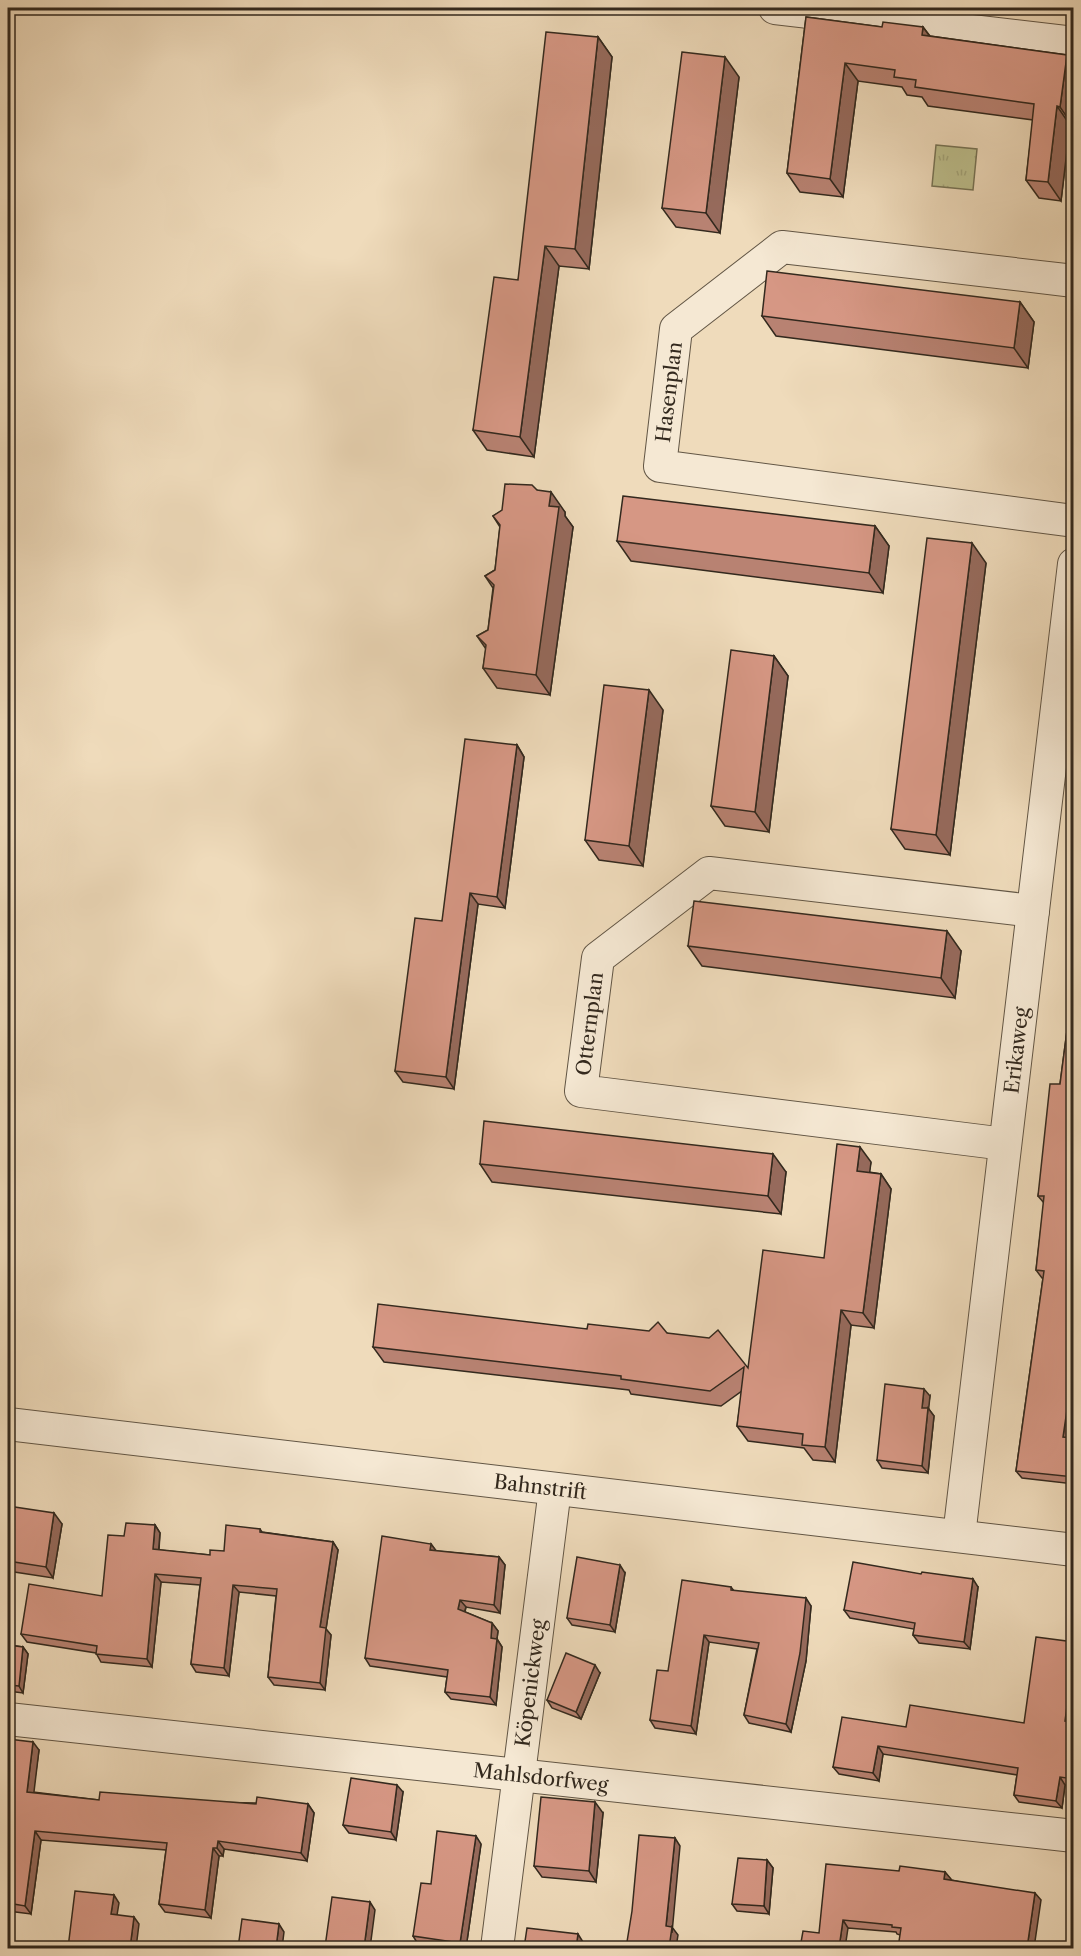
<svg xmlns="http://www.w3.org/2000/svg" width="1081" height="1956" font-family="'Libre Caslon Text',serif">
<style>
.park{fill:url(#park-tufts);stroke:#787456;stroke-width:1.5}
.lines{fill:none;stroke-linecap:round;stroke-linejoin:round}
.minor-casing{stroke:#625645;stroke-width:34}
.minor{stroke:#f5e8d3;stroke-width:32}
.wall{fill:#b88272;stroke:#33291e;stroke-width:1.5}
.shaded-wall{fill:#966a5c;stroke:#33291e;stroke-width:1.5}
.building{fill:#d69784;stroke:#33291e;stroke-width:1.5}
.labels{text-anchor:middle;stroke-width:4.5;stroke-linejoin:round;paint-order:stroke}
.street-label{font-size:20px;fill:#33291e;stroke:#f5e8d3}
</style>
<defs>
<pattern id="park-tufts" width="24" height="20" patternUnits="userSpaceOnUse" patternTransform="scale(1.5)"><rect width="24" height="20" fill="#bdbf8d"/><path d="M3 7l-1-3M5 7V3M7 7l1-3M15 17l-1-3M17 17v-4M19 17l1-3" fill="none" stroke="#a3a479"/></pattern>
</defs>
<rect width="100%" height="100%" fill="#efdbbb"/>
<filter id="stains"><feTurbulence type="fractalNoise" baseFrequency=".00333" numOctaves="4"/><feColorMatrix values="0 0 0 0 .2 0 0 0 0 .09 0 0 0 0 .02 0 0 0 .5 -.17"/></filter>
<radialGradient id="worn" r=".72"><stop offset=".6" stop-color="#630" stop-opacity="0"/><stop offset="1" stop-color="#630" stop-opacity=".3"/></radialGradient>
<!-- park -->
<polygon class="park" points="936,145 977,149 973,190 932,186"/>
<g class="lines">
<defs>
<g id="minor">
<polyline points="775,8 1074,43"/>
<polyline points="1074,281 782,247 676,329 660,466 1074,521"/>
<path id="s1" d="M 1005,1144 L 581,1091 L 598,958 L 709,873 L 1033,911"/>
<path id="s2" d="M 8,1424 L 1074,1550"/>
<path id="s3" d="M 959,1536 L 1074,564"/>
<path id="s4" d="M 8,1719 L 1074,1836"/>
<path id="s5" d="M 497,1948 L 555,1489"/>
</g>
</defs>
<!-- minor casing -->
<use href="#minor" class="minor-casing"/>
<!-- minor -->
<use href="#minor" class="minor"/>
</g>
<!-- wall -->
<g class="wall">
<polygon points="806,17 882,27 923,27 930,36 1067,55 1074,64 1074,122 1073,126 1070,125 1061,201 1039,198 1026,180 1033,120 928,106 922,97 907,95 902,87 858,81 843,197 800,192 787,173"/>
<polygon points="598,37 612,57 589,269 559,266 534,457 487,450 473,430 518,280"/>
<polygon points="739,77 720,233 676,227 662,208"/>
<polygon points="1020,302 1034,322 1028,368 776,336 762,316"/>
<polygon points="537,490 565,512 565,516 573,527 550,695 497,688 483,668 486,649 477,636 488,630 493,588 485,576 495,570 500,527 493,516"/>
<polygon points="875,526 889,546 883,593 631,561 617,541"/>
<polygon points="986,563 950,855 905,849 891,829"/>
<polygon points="774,656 788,676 769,832 725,826 711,806"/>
<polygon points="663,710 643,866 599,860 585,840"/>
<polygon points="517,745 524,757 505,908 478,904 454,1089 403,1082 395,1071 442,921"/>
<polygon points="688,946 961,951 955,998 702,966"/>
<polygon points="1074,977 1074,1408 1069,1438 1074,1438 1074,1484 1022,1478 1016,1471 1043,1278 1042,1278 1036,1270 1044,1203 1038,1196 1060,1084"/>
<polygon points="871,1162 869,1172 881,1174 891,1189 874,1328 851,1325 835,1462 813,1460 804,1448 748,1441 737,1426 742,1391 721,1406 631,1394 629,1390 384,1362 373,1347 587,1329 667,1333 748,1368 824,1258"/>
<polygon points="480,1164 786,1172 781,1214 492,1182"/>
<polygon points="930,1396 928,1408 934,1416 928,1473 882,1468 877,1460"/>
<polygon points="8,1506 62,1524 53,1578 8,1571"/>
<polygon points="155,1525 160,1533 159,1550 210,1555 224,1551 260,1529 262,1532 333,1542 338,1550 326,1629 331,1635 325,1690 274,1685 268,1677 276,1596 239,1592 229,1676 196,1672 191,1664 200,1585 161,1582 152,1667 101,1662 96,1653 27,1642 21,1634 102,1596 124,1536"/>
<polygon points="431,1544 436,1551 499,1557 505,1565 500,1613 466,1607 465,1612 492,1623 498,1631 497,1639 502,1647 496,1705 451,1699 445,1692 447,1677 370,1666 365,1658"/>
<polygon points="625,1573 615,1632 572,1625 567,1618"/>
<polygon points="731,1587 734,1591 811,1606 806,1661 791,1732 749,1723 744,1715 757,1649 709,1642 696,1734 655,1728 650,1720 668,1671"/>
<polygon points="978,1587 970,1649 919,1643 913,1635 914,1629 850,1618 844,1610"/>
<polygon points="1074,1642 1074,1708 1072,1722 1074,1722 1074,1786 1065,1785 1062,1808 1019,1802 1014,1795 1017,1775 883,1754 879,1781 839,1774 833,1767 906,1727 1024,1723"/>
<polygon points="8,1645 23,1647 28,1654 23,1693 8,1691"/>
<polygon points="600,1673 581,1719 552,1708 547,1700"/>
<polygon points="8,1739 39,1750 33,1792 99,1800 308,1804 314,1813 307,1861 224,1849 223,1856 219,1856 211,1918 165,1912 159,1904 166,1850 41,1840 31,1914 8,1911"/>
<polygon points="403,1792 396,1840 349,1833 343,1825"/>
<polygon points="603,1813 596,1882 542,1877 534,1866"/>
<polygon points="481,1844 466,1948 448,1948 418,1944 413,1936"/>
<polygon points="767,1860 773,1868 769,1914 737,1911 732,1904"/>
<polygon points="899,1871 945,1872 951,1880 1041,1900 900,1935 897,1934 896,1932 848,1928 819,1933"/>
</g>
<!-- shaded-wall -->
<g class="shaded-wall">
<polygon points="923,27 936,45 922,35"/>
<polygon points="598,37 612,57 589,269 575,249"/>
<polygon points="1067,55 1074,64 1073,126 1060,107"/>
<polygon points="725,57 739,77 720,233 706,213"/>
<polygon points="845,63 858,81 843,197 830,179"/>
<polygon points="1057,106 1070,125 1061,201 1048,182"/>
<polygon points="545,246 559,266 534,457 520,437"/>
<polygon points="1020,302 1034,322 1028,368 1014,348"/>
<polygon points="551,492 565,512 565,516 573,527 550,695 536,675 549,506"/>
<polygon points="875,526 889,546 883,593 869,573"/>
<polygon points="972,543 986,563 950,855 936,835"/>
<polygon points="774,656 788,676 769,832 755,812"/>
<polygon points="649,690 663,710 643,866 629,846"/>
<polygon points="517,745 524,757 505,908 497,897"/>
<polygon points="470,893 478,904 454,1089 446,1077"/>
<polygon points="947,931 961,951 955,998 941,978"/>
<polygon points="860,1147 871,1162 868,1186 857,1171"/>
<polygon points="773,1154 786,1172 781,1214 768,1196"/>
<polygon points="881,1174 891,1189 874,1328 863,1313"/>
<polygon points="1074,1263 1074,1309 1069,1303"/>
<polygon points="841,1310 851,1325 835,1462 825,1447"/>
<polygon points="1074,1362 1074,1407 1068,1444 1063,1437"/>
<polygon points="924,1389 930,1396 928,1415 922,1408"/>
<polygon points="928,1408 934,1416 928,1473 922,1466"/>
<polygon points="54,1513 62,1524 53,1578 46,1567"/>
<polygon points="155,1525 160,1533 158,1557 153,1549"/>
<polygon points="333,1542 338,1550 326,1629 331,1635 325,1690 320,1683 320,1627"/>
<polygon points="431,1544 437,1552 430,1550"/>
<polygon points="499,1557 505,1565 500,1613 494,1605"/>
<polygon points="620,1565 625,1573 615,1632 610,1625"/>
<polygon points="155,1574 161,1582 152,1667 147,1659"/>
<polygon points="973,1579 978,1587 970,1649 964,1642"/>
<polygon points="233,1585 239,1592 229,1676 224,1668"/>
<polygon points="806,1598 811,1606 806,1661 791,1732 786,1724"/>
<polygon points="460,1600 466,1607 463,1616 458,1609"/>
<polygon points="492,1623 498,1631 496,1646 491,1638"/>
<polygon points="704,1635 709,1642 696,1734 691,1726"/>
<polygon points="497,1639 502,1647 496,1705 490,1697"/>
<polygon points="23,1647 28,1654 23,1693 19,1686"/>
<polygon points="595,1665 600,1673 581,1719 576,1712"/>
<polygon points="1071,1677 1074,1681 1074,1708 1071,1729 1065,1721"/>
<polygon points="33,1742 39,1750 33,1800 27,1792"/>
<polygon points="878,1746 883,1754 879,1781 873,1773"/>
<polygon points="1060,1777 1065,1785 1062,1808 1056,1801"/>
<polygon points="397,1785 403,1792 396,1840 391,1832"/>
<polygon points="595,1802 603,1813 596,1882 589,1871"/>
<polygon points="308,1804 314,1813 307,1861 301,1853"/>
<polygon points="35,1831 41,1840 31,1914 25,1906"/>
<polygon points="476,1836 481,1844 466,1948 464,1948 460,1943"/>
<polygon points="675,1838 680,1846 672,1933 672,1927 678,1935 676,1948 669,1948 666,1926"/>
<polygon points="218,1841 224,1849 223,1856 217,1848"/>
<polygon points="213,1848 219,1856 211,1918 205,1910"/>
<polygon points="767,1860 773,1868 769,1914 764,1906"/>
<polygon points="945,1872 951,1879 950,1887 944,1879"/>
<polygon points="1035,1893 1041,1900 1034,1948 1027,1948"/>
<polygon points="114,1895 119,1903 116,1921 111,1914"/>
<polygon points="370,1902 375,1910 370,1948 364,1948"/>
<polygon points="134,1917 139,1924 136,1948 130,1948"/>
<polygon points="843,1920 848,1928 845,1948 839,1948"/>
<polygon points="279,1924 284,1932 282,1948 276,1948"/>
<polygon points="578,1934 583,1942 582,1948 576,1948"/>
</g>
<!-- building -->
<g class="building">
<polygon points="806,17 882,27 883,22 923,27 922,35 1067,55 1060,107 1057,106 1048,182 1026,180 1034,104 915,87 916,80 894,77 895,70 845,63 830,179 787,173"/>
<polygon points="546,32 598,37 575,249 545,246 520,437 473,430 494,277 518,280"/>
<polygon points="682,52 725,57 706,213 662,208"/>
<polygon points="767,271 1020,302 1014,348 762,316"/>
<polygon points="505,484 532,485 537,490 551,492 549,506 559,507 536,675 483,668 486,645 477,636 488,630 494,585 485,576 495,570 500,525 493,516 502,510"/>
<polygon points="623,496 875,526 869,573 617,541"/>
<polygon points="927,538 972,543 936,835 891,829"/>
<polygon points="731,650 774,656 755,812 711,806"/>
<polygon points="604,685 649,690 629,846 585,840"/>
<polygon points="465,739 517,745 497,897 470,893 446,1077 395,1071 415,918 442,921"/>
<polygon points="694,901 947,931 941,978 688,946"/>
<polygon points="1074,977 1074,1263 1069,1303 1074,1303 1074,1362 1063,1437 1074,1438 1074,1477 1016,1471 1044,1271 1036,1270 1044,1196 1038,1196 1050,1084 1060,1084"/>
<polygon points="484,1121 773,1154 768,1196 480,1164"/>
<polygon points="837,1144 860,1147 857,1171 881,1174 863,1313 841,1310 825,1447 802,1445 803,1434 737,1426 744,1367 710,1391 621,1379 621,1376 373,1347 378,1304 587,1329 588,1324 649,1331 658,1322 667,1333 709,1338 718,1330 748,1368 763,1250 824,1258"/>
<polygon points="885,1384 924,1389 922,1408 928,1408 922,1466 877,1460"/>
<polygon points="8,1506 54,1513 46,1567 8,1561"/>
<polygon points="126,1523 155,1525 153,1549 210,1555 210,1550 224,1551 226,1525 260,1529 260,1532 333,1542 320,1627 326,1628 320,1683 268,1677 277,1589 233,1585 224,1668 191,1664 201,1578 155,1574 147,1659 96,1654 97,1646 21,1634 29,1584 102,1596 108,1535 124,1536"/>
<polygon points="382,1536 431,1544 430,1550 499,1557 494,1605 460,1600 458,1609 492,1623 491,1638 497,1639 490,1697 445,1692 448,1670 365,1658"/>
<polygon points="577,1557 620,1565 610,1625 567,1618"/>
<polygon points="853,1562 921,1574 922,1572 973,1579 964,1642 913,1635 915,1623 844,1610"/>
<polygon points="682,1580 731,1587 731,1590 806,1598 800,1653 786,1724 744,1715 759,1643 704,1635 691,1726 650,1720 657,1670 668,1671"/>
<polygon points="1036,1637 1074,1642 1074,1678 1071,1677 1065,1721 1074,1722 1074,1779 1060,1777 1056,1801 1014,1795 1018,1768 878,1746 873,1773 833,1767 842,1717 906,1727 910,1705 1024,1723"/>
<polygon points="8,1645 23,1647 19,1686 8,1685"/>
<polygon points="566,1653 595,1665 576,1712 547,1700"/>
<polygon points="8,1739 33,1742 27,1792 99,1800 100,1792 256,1804 257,1797 308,1804 301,1853 218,1841 217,1848 213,1848 205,1910 159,1904 167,1843 35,1831 25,1906 8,1903"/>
<polygon points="351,1778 397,1785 391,1832 343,1825"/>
<polygon points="541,1797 595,1802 589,1871 534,1866"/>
<polygon points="437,1831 476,1836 460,1943 413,1936 421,1883 431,1884"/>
<polygon points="639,1835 675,1838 666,1926 672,1927 669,1948 626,1948 632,1911"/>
<polygon points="738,1858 767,1860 764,1906 732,1904"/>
<polygon points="826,1864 899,1871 900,1866 945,1872 944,1879 1035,1893 1027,1948 898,1948 901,1928 892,1927 892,1925 843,1920 839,1948 800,1948 803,1931 819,1933"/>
<polygon points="75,1891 114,1895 111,1914 134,1917 130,1948 68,1948"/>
<polygon points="332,1897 370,1902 364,1948 337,1948 325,1947"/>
<polygon points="242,1919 279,1924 276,1948 238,1948"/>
<polygon points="527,1928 578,1934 576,1948 524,1948"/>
</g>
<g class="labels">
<!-- street labels -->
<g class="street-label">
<text transform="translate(669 392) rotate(-83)" y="7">Hasenplan</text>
<text dy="7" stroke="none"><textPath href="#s1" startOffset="495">Otternplan</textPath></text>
<text dy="7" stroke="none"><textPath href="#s3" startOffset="489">Erikaweg</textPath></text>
<text dy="7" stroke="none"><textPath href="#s2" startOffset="536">Bahnstrift</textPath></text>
<text dy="7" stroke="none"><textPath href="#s5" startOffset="267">Köpenickweg</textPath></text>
<text dy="7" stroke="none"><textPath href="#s4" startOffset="536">Mahlsdorfweg</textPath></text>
</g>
</g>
<!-- margin -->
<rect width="1081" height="1956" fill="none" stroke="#efdbbb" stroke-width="30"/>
<rect x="9" y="9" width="1063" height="1938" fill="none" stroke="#33291e" stroke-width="3"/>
<rect x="15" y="15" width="1051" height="1926" fill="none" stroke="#33291e" stroke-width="1.5"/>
<rect width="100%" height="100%" filter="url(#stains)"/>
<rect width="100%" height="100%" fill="url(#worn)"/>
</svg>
